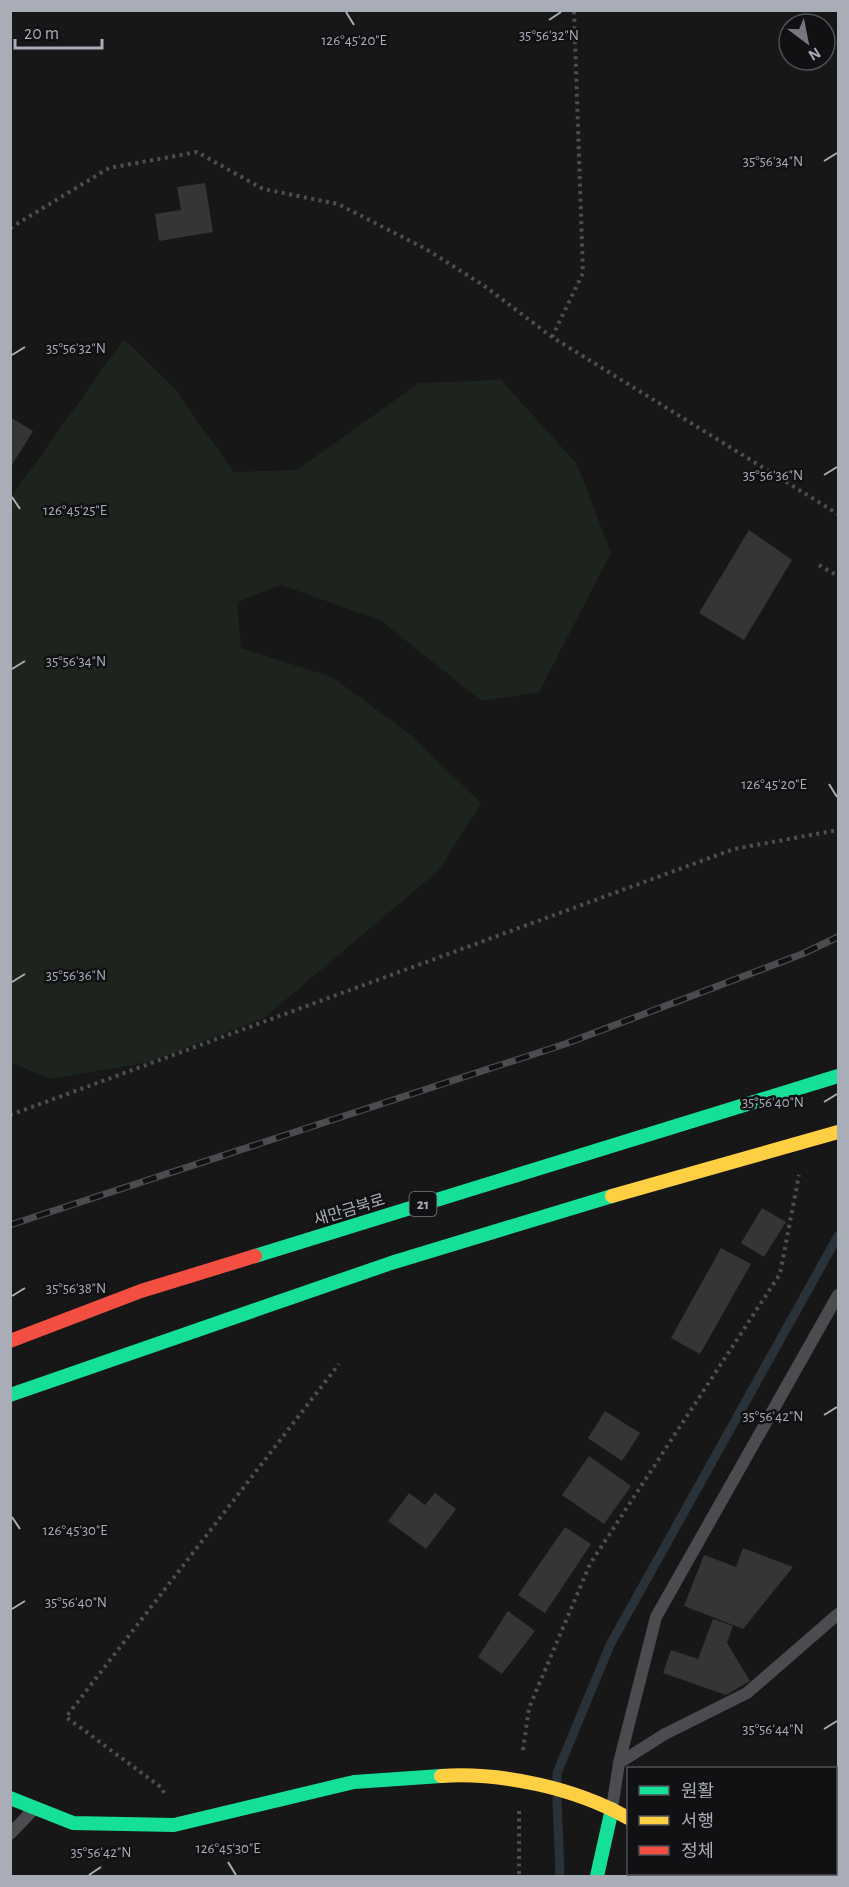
<svg xmlns="http://www.w3.org/2000/svg" width="849" height="1887" font-family="'Alegreya Sans','Noto Sans KR',sans-serif">
<style>
.green{fill:#1d241e}
.lines{fill:none;stroke-linecap:round;stroke-linejoin:round}
.stream{stroke:#2a3239;stroke-width:9}
.building{fill:#353536}
.path{stroke:#4d4e52;stroke-width:4;stroke-dasharray:3 4.5;stroke-linecap:butt}
.lane{stroke:#4b4c50;stroke-width:12}
.fast{stroke:#16e098;stroke-width:14}
.slow{stroke:#ffcf43;stroke-width:14}
.jam{stroke:#f24e42;stroke-width:14}
.rail-casing{stroke:#4b4c4f;stroke-width:7}
.rail{stroke:#111113;stroke-width:4.5;stroke-dasharray:14;stroke-linecap:butt}
.ticks{fill:none;stroke:#a8adb8;stroke-width:2}
.labels{text-anchor:middle;stroke-width:5;stroke-linejoin:round;paint-order:stroke}
.shield{fill:#111113;stroke:#7b7e86;stroke-width:1.5}
.shield-label{font-size:15px;font-weight:bold;fill:#a8adb8}
.street-label{font-size:16px;fill:#a8adb8;stroke:#111113}
.ticks-label{font-size:15px;text-anchor:middle;fill:#a8adb8;stroke:#111113;stroke-width:5;stroke-linejoin:round;paint-order:stroke}
</style>
<rect width="100%" height="100%" fill="#171717"/>
<!-- green -->
<polygon class="green" points="124,339 174,388 234,472 297,470 419,383 501,380 577,464 611,553 539,692 482,701 380,620 281,585 237,602 241,648 332,677 412,736 481,803 439,870 264,1018 149,1062 49,1079 11,1062 11,497"/>
<g class="lines">
<!-- stream -->
<g class="stream">
<polyline points="557,1784 557,1773 610,1645 838,1236"/>
<polyline points="557,1798 560,1876"/>
</g>
</g>
<!-- building -->
<g class="building">
<polygon points="205,183 213,232 159,241 155,214 181,210 177,187"/>
<polygon points="10,417 33,431 10,468"/>
<polygon points="749,530 792,560 744,640 699,613"/>
<polygon points="762,1208 786,1222 764,1257 741,1243"/>
<polygon points="721,1248 751,1264 700,1354 671,1338"/>
<polygon points="605,1411 640,1433 622,1461 588,1438"/>
<polygon points="589,1456 631,1486 604,1524 562,1495"/>
<polygon points="409,1493 425,1505 435,1493 456,1509 426,1549 388,1521"/>
<polygon points="565,1527 591,1544 545,1613 518,1595"/>
<polygon points="743,1548 793,1567 743,1629 684,1606 704,1555 736,1567"/>
<polygon points="508,1611 535,1631 502,1674 478,1657"/>
<polygon points="713,1619 733,1626 727,1643 750,1681 726,1695 663,1673 671,1650 698,1659"/>
</g>
<g class="lines">
<!-- path -->
<g class="path">
<polyline points="10,228 109,168 197,152 263,189 338,204 426,249 483,285 552,337 838,514"/>
<polyline points="552,337 583,273 574,10"/>
<polyline points="819,565 838,576"/>
<polyline points="10,1115 734,849 838,830"/>
<polyline points="523,1750 529,1708 590,1564 780,1274 799,1175"/>
<polyline points="164,1793 162,1788 66,1717 339,1364"/>
<polyline points="519,1811 519,1876"/>
</g>
<!-- lane -->
<g class="lane">
<polyline points="619,1763 656,1617 838,1295"/>
<polyline points="612,1808 619,1763 665,1734 747,1693 838,1614"/>
<polyline points="10,1834 34,1809"/>
</g>
<!-- fast -->
<g class="fast">
<polyline points="255,1256 838,1076"/>
<polyline points="10,1395 391,1263 612,1196"/>
<polyline points="10,1798 73,1823 174,1825 354,1782 441,1776"/>
<polyline points="716,1874 719,1876"/>
<polyline points="597,1876 612,1809"/>
</g>
<!-- slow -->
<g class="slow">
<polyline points="612,1196 838,1132"/>
<path d="M 441,1776 C 502,1772 575,1788 628,1818"/>
</g>
<!-- jam -->
<polyline class="jam" points="10,1341 141,1291 255,1256"/>
<defs>
<polyline id="rail" points="10,1225 565,1044 802,954 838,937"/>
</defs>
<!-- rail casing -->
<use href="#rail" class="rail-casing"/>
<!-- rail -->
<use href="#rail" class="rail"/>
</g>
<!-- ticks -->
<path class="ticks" d="M 346,12 L 354,25M 549,20 L 561,12M 824,161 L 837,153M 12,355 L 25,347M 824,475 L 837,467M 12,497 L 20,509M 12,669 L 25,661M 829,784 L 837,797M 12,982 L 25,974M 824,1102 L 837,1094M 12,1296 L 25,1288M 824,1415 L 837,1407M 12,1517 L 20,1529M 12,1609 L 25,1601M 824,1729 L 837,1721M 228,1862 L 236,1875M 89,1875 L 101,1867"/>
<g class="labels">
<!-- shield labels -->
<rect class="shield" x="409.5" y="1192" width="27" height="24" rx="4.5"/>
<g class="shield-label">
<text x="423" y="1209">21</text>
</g>
<!-- street labels -->
<g class="street-label">
<text transform="translate(349 1209) rotate(-17)" y="6">새만금북로</text>
</g>
</g>
<g class="ticks-label">
<text x="549" y="40">35°56'32"N</text>
<text x="354" y="45">126°45'20"E</text>
<text x="773" y="166">35°56'34"N</text>
<text x="76" y="353">35°56'32"N</text>
<text x="773" y="480">35°56'36"N</text>
<text x="75" y="515">126°45'25"E</text>
<text x="76" y="666">35°56'34"N</text>
<text x="774" y="789">126°45'20"E</text>
<text x="76" y="980">35°56'36"N</text>
<text x="773" y="1107">35°56'40"N</text>
<text x="76" y="1293">35°56'38"N</text>
<text x="773" y="1421">35°56'42"N</text>
<text x="75" y="1535">126°45'30"E</text>
<text x="76" y="1607">35°56'40"N</text>
<text x="773" y="1734">35°56'44"N</text>
<text x="228" y="1853">126°45'30"E</text>
<text x="101" y="1857">35°56'42"N</text>
</g>
<!-- border -->
<rect width="849" height="1887" fill="none" stroke="#a8adb8" stroke-width="24"/>
<!-- legend -->
<rect x="627" y="1767" width="210" height="108" fill="#111113" stroke="#4d4f55" stroke-width="1.5"/>
<rect x="639" y="1786" width="30" height="9" fill="#16e098" stroke="#4d4f55" stroke-width="1.5"/>
<text x="681" y="1797" font-size="18" fill="#a8adb8">원활</text>
<rect x="639" y="1816" width="30" height="9" fill="#ffcf43" stroke="#4d4f55" stroke-width="1.5"/>
<text x="681" y="1827" font-size="18" fill="#a8adb8">서행</text>
<rect x="639" y="1846" width="30" height="9" fill="#f24e42" stroke="#4d4f55" stroke-width="1.5"/>
<text x="681" y="1857" font-size="18" fill="#a8adb8">정체</text>
<!-- north arrow -->
<g transform="translate(807 42) rotate(148)"><circle r="28" fill="#111113" stroke="#4d4f55" stroke-width="1.5"/>
<path d="M0-4.5L10 22L0 15L-10 22Z" fill="#757880"/>
<text y="-9" font-size="16" font-weight="bold" text-anchor="middle" fill="#a8adb8">N</text>
</g>
<!-- scale -->
<path d="M15 39v9h87v-9" fill="none" stroke="#a8adb8" stroke-width="3"/>
<text x="24" y="39" font-size="18" fill="#a8adb8" stroke="#111113" stroke-width="4.5" paint-order="stroke">20 m</text>
</svg>
